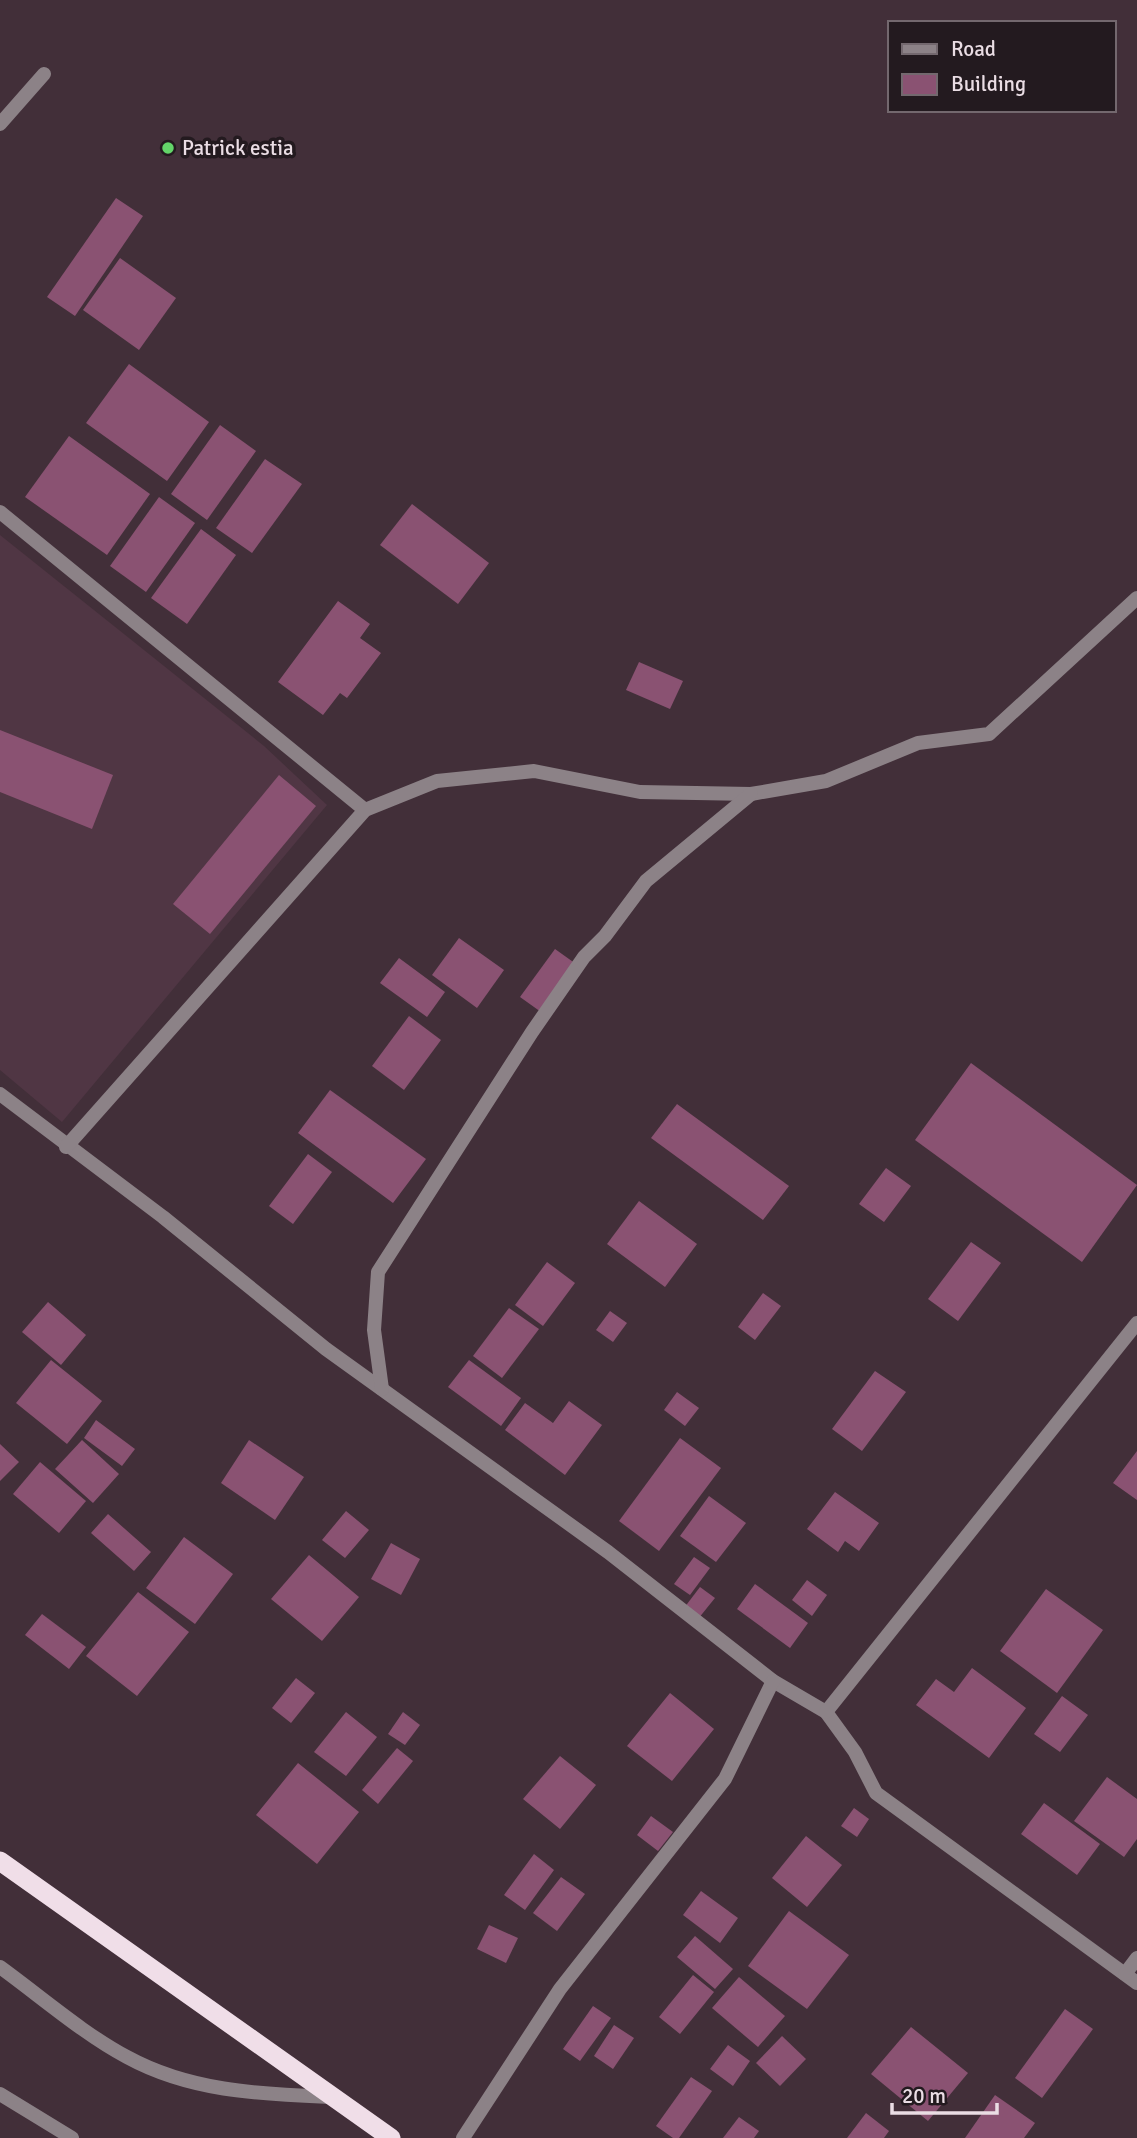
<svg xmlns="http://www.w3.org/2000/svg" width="1137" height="2138" font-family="Signika,sans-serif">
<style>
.built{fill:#503644}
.building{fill:#8a5272}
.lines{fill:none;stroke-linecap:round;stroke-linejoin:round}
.service{stroke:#8c8287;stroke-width:14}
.minor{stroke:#8c8287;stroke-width:14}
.trunk{stroke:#f0dee8;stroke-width:19}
.poi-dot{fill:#63d469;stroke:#231a1f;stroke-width:2.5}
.labels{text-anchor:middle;stroke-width:7;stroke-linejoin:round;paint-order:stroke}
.poi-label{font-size:21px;fill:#eadde4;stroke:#231a1f;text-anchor:start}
</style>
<rect width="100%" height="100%" fill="#422f39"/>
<!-- built -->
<polygon class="built" points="0,535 264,746 327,805 62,1122 0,1070"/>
<!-- building -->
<g class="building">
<polygon points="116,198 143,216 75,316 47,297"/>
<polygon points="120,258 176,298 139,350 83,310"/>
<polygon points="129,364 209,422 167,481 86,423"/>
<polygon points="220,425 256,451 207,520 171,494"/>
<polygon points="69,436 150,494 107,555 25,497"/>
<polygon points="265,459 302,484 252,553 216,528"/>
<polygon points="159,497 195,523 146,592 110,566"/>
<polygon points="412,504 489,563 458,604 380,545"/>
<polygon points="201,529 236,555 187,624 151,598"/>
<polygon points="338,601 370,624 360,638 381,653 347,698 340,693 323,715 278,682"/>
<polygon points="639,662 683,681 670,709 626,690"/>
<polygon points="0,730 113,775 92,829 0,792"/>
<polygon points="279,775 316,806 210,934 173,904"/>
<polygon points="459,938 504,970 477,1008 432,975"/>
<polygon points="555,949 576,964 541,1012 520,997"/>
<polygon points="399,958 445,992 427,1017 380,983"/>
<polygon points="409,1016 441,1040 404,1090 372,1066"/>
<polygon points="971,1063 1137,1185 1082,1262 915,1140"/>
<polygon points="330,1090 426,1159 393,1203 298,1133"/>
<polygon points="677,1104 789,1186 763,1220 651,1138"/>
<polygon points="308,1154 332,1172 293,1224 269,1206"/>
<polygon points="886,1168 911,1186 884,1222 859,1204"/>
<polygon points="639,1201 697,1244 665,1287 607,1244"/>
<polygon points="971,1242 1001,1263 958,1321 928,1299"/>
<polygon points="547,1262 575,1283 543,1326 515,1305"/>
<polygon points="763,1293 781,1306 755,1340 738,1327"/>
<polygon points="48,1302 86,1335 61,1365 22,1332"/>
<polygon points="509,1308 539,1329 502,1378 473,1356"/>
<polygon points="610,1311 627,1323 613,1342 596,1330"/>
<polygon points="51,1360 102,1401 67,1444 16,1403"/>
<polygon points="469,1360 521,1398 501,1426 448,1387"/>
<polygon points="875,1371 906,1392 862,1451 832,1429"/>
<polygon points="677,1392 699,1408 685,1426 664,1410"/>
<polygon points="569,1401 602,1425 565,1475 505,1430 525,1403 553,1423"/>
<polygon points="96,1420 135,1449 122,1466 84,1438"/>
<polygon points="680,1438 721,1468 659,1551 619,1521"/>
<polygon points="82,1440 119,1474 93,1503 55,1469"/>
<polygon points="249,1440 304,1477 275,1520 221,1483"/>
<polygon points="0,1444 19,1462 0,1481"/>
<polygon points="1137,1451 1137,1500 1113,1483"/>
<polygon points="40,1462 86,1501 59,1533 13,1494"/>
<polygon points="835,1492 879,1523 859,1551 845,1541 838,1552 807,1529"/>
<polygon points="709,1496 746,1523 716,1562 680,1536"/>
<polygon points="346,1511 369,1530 345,1558 322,1540"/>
<polygon points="108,1514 151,1552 134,1571 91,1533"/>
<polygon points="184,1537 233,1574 195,1624 146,1588"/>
<polygon points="391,1543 420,1559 401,1595 371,1579"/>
<polygon points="309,1555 359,1597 322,1641 271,1599"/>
<polygon points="694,1557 710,1568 690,1595 674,1584"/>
<polygon points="807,1580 827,1595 812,1616 792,1600"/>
<polygon points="755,1584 808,1623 790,1648 737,1609"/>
<polygon points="700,1587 715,1598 698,1619 684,1608"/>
<polygon points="1046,1589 1103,1630 1057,1693 1000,1651"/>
<polygon points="138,1592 189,1632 137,1696 86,1656"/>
<polygon points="42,1614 86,1647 69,1669 25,1635"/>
<polygon points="972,1668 1026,1708 989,1758 916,1705 936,1679 954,1692"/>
<polygon points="296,1678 315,1693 291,1723 272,1708"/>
<polygon points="670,1693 714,1729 672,1781 627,1746"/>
<polygon points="1062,1696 1088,1715 1060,1752 1034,1734"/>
<polygon points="346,1712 377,1737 346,1776 314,1752"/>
<polygon points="403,1712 420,1725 405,1745 388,1734"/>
<polygon points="397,1748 413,1761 378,1804 362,1790"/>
<polygon points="560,1756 596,1785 560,1829 523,1799"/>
<polygon points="298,1763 359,1812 317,1864 256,1815"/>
<polygon points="1107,1777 1137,1799 1137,1839 1124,1857 1074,1821"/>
<polygon points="1044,1803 1100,1844 1077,1875 1021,1834"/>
<polygon points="854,1808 869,1819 857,1837 841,1826"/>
<polygon points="651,1816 673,1832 658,1851 637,1835"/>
<polygon points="806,1836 842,1865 807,1907 772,1878"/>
<polygon points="534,1854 554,1870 525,1910 504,1895"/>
<polygon points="561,1877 585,1894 557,1931 533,1913"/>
<polygon points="701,1891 738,1918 720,1943 683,1915"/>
<polygon points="789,1911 849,1955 807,2009 748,1966"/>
<polygon points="489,1925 518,1938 506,1963 477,1949"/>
<polygon points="695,1936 733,1969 715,1989 677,1957"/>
<polygon points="693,1975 714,1992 680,2034 659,2017"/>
<polygon points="739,1977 785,2016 758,2047 712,2008"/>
<polygon points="593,2006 611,2018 580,2061 563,2049"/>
<polygon points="1065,2009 1093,2029 1042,2098 1015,2078"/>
<polygon points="614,2025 634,2038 613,2069 594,2056"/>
<polygon points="911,2027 968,2073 928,2121 871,2074"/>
<polygon points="782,2036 806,2059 780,2086 756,2063"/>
<polygon points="728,2045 750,2061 733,2086 710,2069"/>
<polygon points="691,2077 712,2091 679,2138 673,2138 656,2126"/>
<polygon points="995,2095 1035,2123 1024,2138 965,2138"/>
<polygon points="866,2113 889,2131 884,2138 847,2138"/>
<polygon points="739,2117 759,2131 754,2138 723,2138"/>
</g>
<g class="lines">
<!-- service -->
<path class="service" d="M 0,1967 C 40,1996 85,2035 127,2057 C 191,2092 261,2094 331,2097"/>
<!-- minor -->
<g class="minor">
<polyline points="0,124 44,74"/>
<polyline points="0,512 365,810"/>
<polyline points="0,1094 163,1217 326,1349 608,1552 773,1681 826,1712 855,1752 876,1793 1137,1983"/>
<polyline points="66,1147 365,810 437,781 534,771 640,792 751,794 826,781 918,743 989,734 1137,598"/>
<polyline points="382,1389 374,1330 378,1272 532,1032 584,957 605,936 646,881 751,794"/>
<polyline points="826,1712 1137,1323"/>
<polyline points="1125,1974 1137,1958"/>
<polyline points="0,2094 72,2138"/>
<polyline points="463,2138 560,1989 725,1779 773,1681"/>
</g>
<!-- trunk -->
<polyline class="trunk" points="0,1861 391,2138"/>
</g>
<!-- markers -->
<circle class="poi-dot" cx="168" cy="148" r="7"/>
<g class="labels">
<!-- poi labels -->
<g class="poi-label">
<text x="182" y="155">Patrick estia</text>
</g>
</g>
<!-- legend -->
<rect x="888" y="21" width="228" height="91" fill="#231a1f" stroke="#73686e" stroke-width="2"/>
<rect x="902" y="44" width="35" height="10" fill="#8c8287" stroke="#73686e" stroke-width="2"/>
<text x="951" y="56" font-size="21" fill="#eadde4">Road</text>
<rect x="902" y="74" width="35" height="21" fill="#8a5272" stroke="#73686e" stroke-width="2"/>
<text x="951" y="91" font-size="21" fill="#eadde4">Building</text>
<!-- scale -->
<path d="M892 2103v10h105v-10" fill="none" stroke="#eadde4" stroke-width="3.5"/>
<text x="902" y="2103" font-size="21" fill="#eadde4" stroke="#231a1f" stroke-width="5" paint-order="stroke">20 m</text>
</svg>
